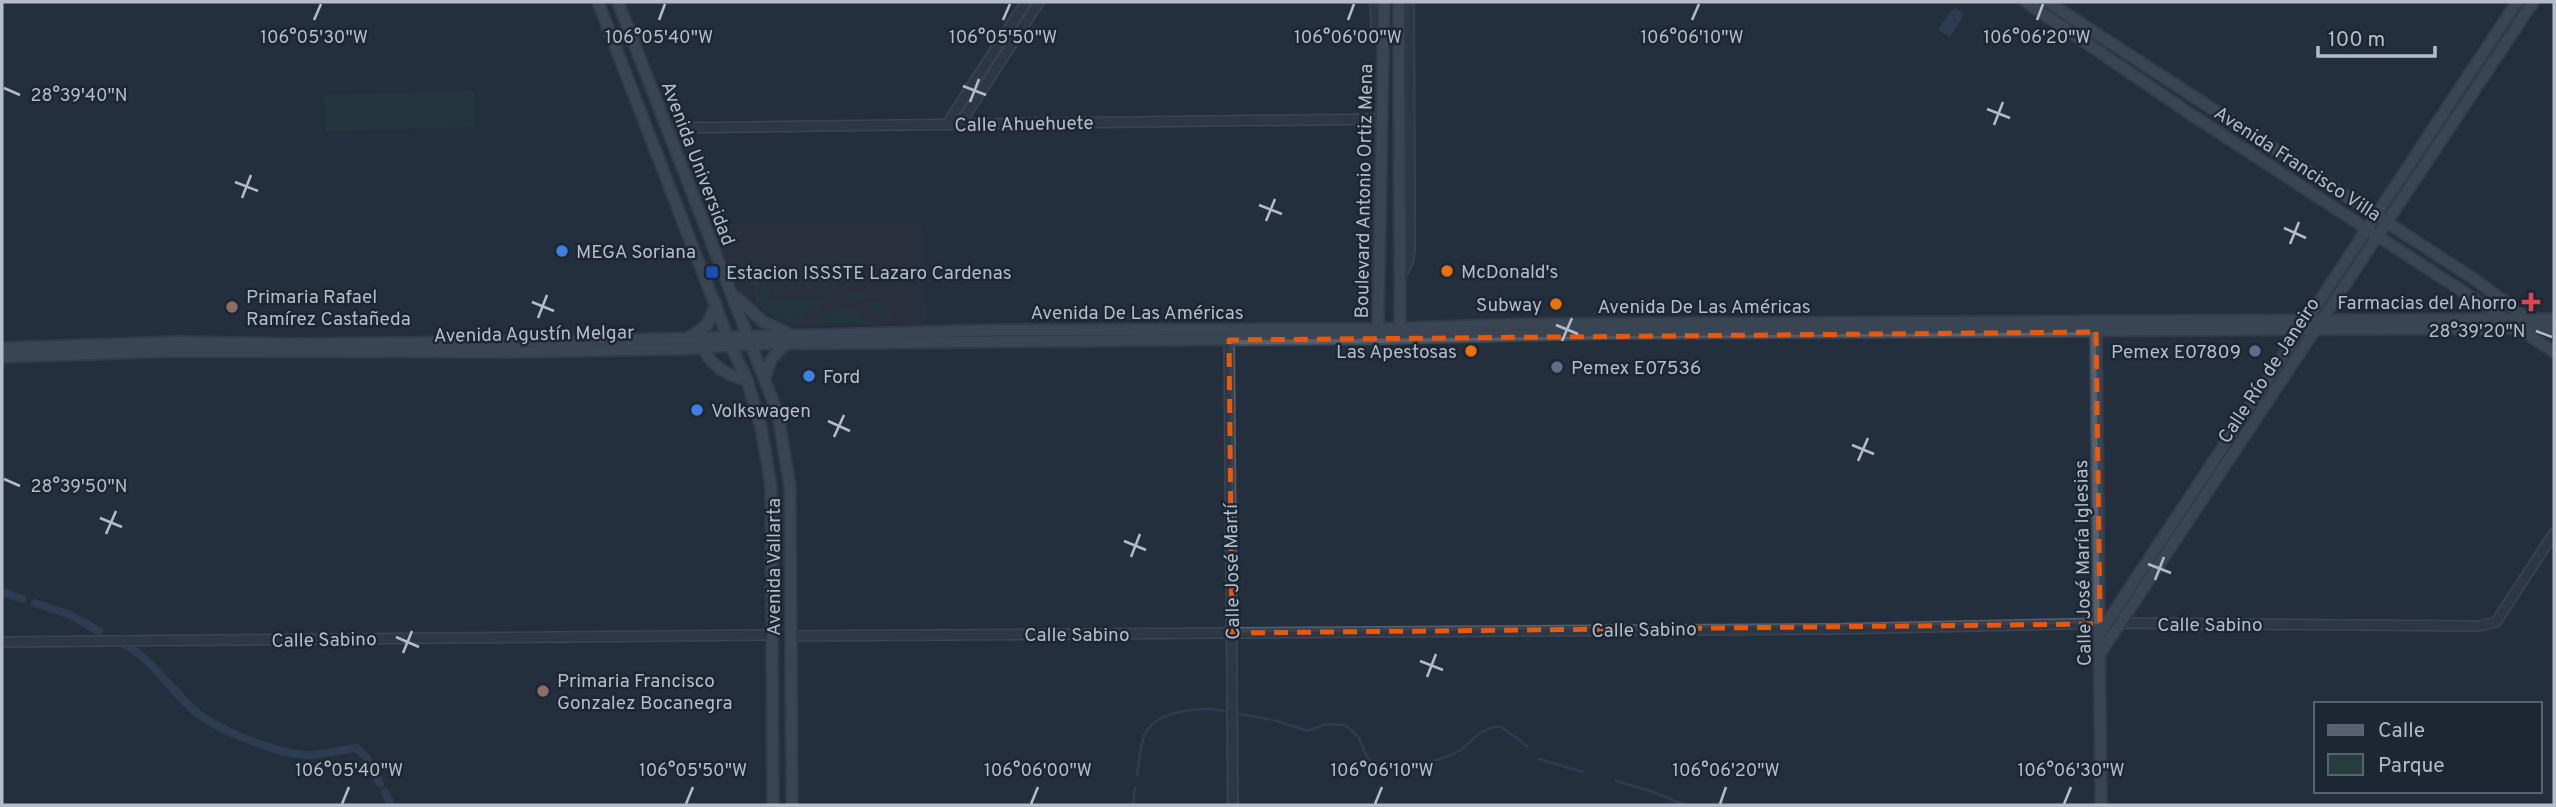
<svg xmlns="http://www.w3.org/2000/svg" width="2556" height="807" font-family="Overpass,sans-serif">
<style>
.medical{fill:#32303f}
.green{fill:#263c3f}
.water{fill:#394c67}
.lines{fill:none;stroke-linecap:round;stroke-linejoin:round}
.stream{stroke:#394c67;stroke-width:2.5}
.canal{stroke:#394c67;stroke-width:8}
.minor-casing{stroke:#565f6c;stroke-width:12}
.major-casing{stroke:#414a57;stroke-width:14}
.minor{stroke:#38414e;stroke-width:9}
.major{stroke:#56606e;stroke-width:10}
.marked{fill:none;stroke:#e8590c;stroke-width:5;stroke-dasharray:14 9;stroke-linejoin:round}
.ticks{fill:none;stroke:#b4bcc9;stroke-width:2.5}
.shop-dot{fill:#3f7fe0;stroke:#1d2633;stroke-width:2.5}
.food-dot{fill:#e8710a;stroke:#1d2633;stroke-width:2.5}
.transit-dot{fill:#1a4fb4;stroke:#1d2633;stroke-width:2.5}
.health-dot{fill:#e0444e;stroke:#1d2633;stroke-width:2.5}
.education-dot{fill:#8d6e63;stroke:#1d2633;stroke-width:2.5}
.service-dot{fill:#5c6f8a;stroke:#1d2633;stroke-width:2.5}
.labels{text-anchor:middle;stroke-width:5;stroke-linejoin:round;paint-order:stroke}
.street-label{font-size:19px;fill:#b4bcc9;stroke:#1d2633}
.poi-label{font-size:19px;fill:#b4bcc9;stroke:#1d2633;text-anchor:start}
.ticks-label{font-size:18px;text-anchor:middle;fill:#b4bcc9;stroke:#1d2633;stroke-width:5;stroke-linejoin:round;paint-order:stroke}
</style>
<rect width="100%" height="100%" fill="#242f3e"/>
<!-- medical -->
<polygon class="medical" points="923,224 925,320 923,325 796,325 784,323 750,303 739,291 713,225"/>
<!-- green -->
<g class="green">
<polygon points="474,91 475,127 326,131 325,95"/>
<path d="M 751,264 L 759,266 L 759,287 L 769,287 L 770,299 L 825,299 L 825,297 L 829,297 L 830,300 C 797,319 791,333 756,303 L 754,284 L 751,283 Z"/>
<polygon points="846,293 862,293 863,302 882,301 883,305 888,306 892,318 887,318"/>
<polygon points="842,305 874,323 814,323"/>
</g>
<!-- water -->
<polygon class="water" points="1955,8 1963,13 1962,18 1950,37 1938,30 1951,11"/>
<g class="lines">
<!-- stream -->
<g class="stream">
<polyline points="1239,714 1273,720 1308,731 1325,724 1345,725 1358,736 1368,759 1378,764"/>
<polyline points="1539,759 1583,772"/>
<path d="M 1387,766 C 1406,769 1435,762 1453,754 C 1474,745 1471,731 1500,726 L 1527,746"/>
<path d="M 1137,775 C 1139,763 1140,747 1144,736 C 1155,710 1201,706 1225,711"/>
<polyline points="1616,781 1651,791 1685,805"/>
<polyline points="1133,805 1135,788"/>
</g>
<!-- canal -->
<g class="canal">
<polyline points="2,592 22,599"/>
<polyline points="35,603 70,615 99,631"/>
<path d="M 124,644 C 152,659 171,690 194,710 C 216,730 278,754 308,755 C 324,755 341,750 356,748 L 366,757 L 380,784"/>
<polyline points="385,792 391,805"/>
</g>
<defs>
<g id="minor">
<polyline points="1375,2 1376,26 1383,34"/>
<polyline points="947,124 1026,2"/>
<polyline points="960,124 1039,2"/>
<polyline points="666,128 1381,119"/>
<polyline points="1401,275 1408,263 1410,249 1409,2"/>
<polyline points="1229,340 1233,805"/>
<polyline points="790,636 1833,629 2121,623 2479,626 2496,622 2554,533"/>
<polyline points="2,642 771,635"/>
</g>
<g id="major">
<polyline points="598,2 731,346 747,380 761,427 771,486 773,805"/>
<polyline points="618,2 778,414 790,487 792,805"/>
<polyline points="1399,2 1400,334"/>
<polyline points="2026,2 2192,115 2505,319"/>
<polyline points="2048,2 2474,279 2528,319"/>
<polyline points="736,297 762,321 788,333"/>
<polyline points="2096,325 2101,805"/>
<polyline points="2518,328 2554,352"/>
<polyline points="1381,333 1378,329 1384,2"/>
<polyline points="688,338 707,325 716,304"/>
<polyline points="2,348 177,342 300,344 579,341 1001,330 1378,329 1529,324 2554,319"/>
<path d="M 703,348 C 713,367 726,375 747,380"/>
<polyline points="2,357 177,351 516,352 685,349 752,344 1384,338 1605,333 2554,328"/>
<polyline points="765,377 771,360 786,343"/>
<polyline points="2100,633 2517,2"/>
<polyline points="2101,652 2533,2"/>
</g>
</defs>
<!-- minor casing -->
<use href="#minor" class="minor-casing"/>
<!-- major casing -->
<use href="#major" class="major-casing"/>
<!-- minor -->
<use href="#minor" class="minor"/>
<!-- major -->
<use href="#major" class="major"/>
</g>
<!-- marked area -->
<path d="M0 0H2556V807H0ZM 2096,332 L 2100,624 L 1232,633 L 1229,340 Z" fill="#242f3e" fill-opacity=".55" fill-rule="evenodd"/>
<path class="marked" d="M 2096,332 L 2100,624 L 1232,633 L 1229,340 Z"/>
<!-- ticks -->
<path class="ticks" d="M 314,20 L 321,4M 659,20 L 665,4M 1003,20 L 1010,4M 1348,20 L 1354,4M 1692,20 L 1699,4M 2037,20 L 2043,4M 963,86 L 986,95M 4,88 L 20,95M 970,102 L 979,79M 1987,109 L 2010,118M 1994,125 L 2003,102M 235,182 L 258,191M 242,198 L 251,175M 1259,205 L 1282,214M 1266,221 L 1275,199M 2284,228 L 2306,238M 2290,244 L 2299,222M 532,302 L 554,311M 538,318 L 547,295M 1556,325 L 1578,334M 2536,331 L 2552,337M 1562,341 L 1572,318M 828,421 L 850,431M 834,437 L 844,415M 1852,445 L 1874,454M 1858,461 L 1868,438M 4,479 L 20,486M 100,518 L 122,527M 106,534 L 116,511M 1124,541 L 1146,550M 1131,557 L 1140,534M 2148,564 L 2171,573M 2155,580 L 2164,557M 396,637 L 419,647M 403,653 L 412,631M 1420,661 L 1443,670M 1427,677 L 1436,654M 342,804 L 349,787M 686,804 L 693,787M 1031,804 L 1038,787M 1375,804 L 1382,787M 1720,804 L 1726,787M 2064,804 L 2071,787"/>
<!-- markers -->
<g class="shop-dot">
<circle cx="562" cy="251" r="7"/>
<circle cx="809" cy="376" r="7"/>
<circle cx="697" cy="410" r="7"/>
</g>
<g class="food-dot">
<circle cx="1447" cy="271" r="7"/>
<circle cx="1556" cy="304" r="7"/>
<circle cx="1471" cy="351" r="7"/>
</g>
<rect class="transit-dot" x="705" y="265" width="14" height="14" rx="3.5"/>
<path class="health-dot" d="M2527.5 291.5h7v7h7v7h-7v7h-7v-7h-7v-7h7z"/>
<g class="education-dot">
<circle cx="232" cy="307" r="7"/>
<circle cx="543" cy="691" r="7"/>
</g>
<g class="service-dot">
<circle cx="2255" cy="351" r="7"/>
<circle cx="1557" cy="367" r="7"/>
</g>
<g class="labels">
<!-- street labels -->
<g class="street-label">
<text transform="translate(1024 123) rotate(-1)" y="7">Calle Ahuehuete</text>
<text transform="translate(699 163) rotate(69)" y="7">Avenida Universidad</text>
<text transform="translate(2298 163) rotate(33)" y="7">Avenida Francisco Villa</text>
<text transform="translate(1363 191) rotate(-89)" y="7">Boulevard Antonio Ortiz Mena</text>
<text x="1704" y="313">Avenida De Las Américas</text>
<text x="1137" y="319">Avenida De Las Américas</text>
<text transform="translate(534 333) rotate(-1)" y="7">Avenida Agustín Melgar</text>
<text transform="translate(2268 370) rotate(-57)" y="7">Calle Río de Janeiro</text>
<text transform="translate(2082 563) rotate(-91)" y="7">Calle José María Iglesias</text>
<text transform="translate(773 567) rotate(-90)" y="7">Avenida Vallarta</text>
<text transform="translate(1231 572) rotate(-91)" y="7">Calle José Martí</text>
<text x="2210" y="631">Calle Sabino</text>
<text transform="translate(1644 629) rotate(-1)" y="7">Calle Sabino</text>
<text x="1077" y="641">Calle Sabino</text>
<text transform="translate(324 639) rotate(-1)" y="7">Calle Sabino</text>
</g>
<!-- poi labels -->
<g class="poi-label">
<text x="576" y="258">MEGA Soriana</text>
<text x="1461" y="278">McDonald's</text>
<text x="726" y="279">Estacion ISSSTE Lazaro Cardenas</text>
<text x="246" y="303">Primaria Rafael<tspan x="246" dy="22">Ramírez Castañeda</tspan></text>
<text x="2517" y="309" text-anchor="end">Farmacias del Ahorro</text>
<text x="1542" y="311" text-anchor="end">Subway</text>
<text x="1457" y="358" text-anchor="end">Las Apestosas</text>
<text x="2241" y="358" text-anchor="end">Pemex E07809</text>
<text x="1571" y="374">Pemex E07536</text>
<text x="823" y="383">Ford</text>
<text x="711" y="417">Volkswagen</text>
<text x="557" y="687">Primaria Francisco<tspan x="557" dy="22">Gonzalez Bocanegra</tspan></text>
</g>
</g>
<g class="ticks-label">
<text x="314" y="43">106°05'30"W</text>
<text x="659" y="43">106°05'40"W</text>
<text x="1003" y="43">106°05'50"W</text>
<text x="1348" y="43">106°06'00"W</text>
<text x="1692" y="43">106°06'10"W</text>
<text x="2037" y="43">106°06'20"W</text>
<text x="79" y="101">28°39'40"N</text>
<text x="2477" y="337">28°39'20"N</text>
<text x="79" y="492">28°39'50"N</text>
<text x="349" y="776">106°05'40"W</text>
<text x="693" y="776">106°05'50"W</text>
<text x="1038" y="776">106°06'00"W</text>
<text x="1382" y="776">106°06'10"W</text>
<text x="1726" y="776">106°06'20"W</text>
<text x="2071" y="776">106°06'30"W</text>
</g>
<!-- border -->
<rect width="2556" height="807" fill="none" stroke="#b4bcc9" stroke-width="7"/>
<!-- legend -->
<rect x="2314" y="702" width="228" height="91" fill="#1d2633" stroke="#59626f" stroke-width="2"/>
<rect x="2328" y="725" width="35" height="10" fill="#56606e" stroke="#59626f" stroke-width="2"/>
<text x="2378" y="737" font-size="21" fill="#b4bcc9">Calle</text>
<rect x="2328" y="754" width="35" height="21" fill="#263c3f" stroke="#59626f" stroke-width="2"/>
<text x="2378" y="772" font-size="21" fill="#b4bcc9">Parque</text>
<!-- scale -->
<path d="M2318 46v10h117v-10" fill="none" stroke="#b4bcc9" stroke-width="3.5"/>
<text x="2328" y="46" font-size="21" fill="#b4bcc9" stroke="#1d2633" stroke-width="5" paint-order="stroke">100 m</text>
</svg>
